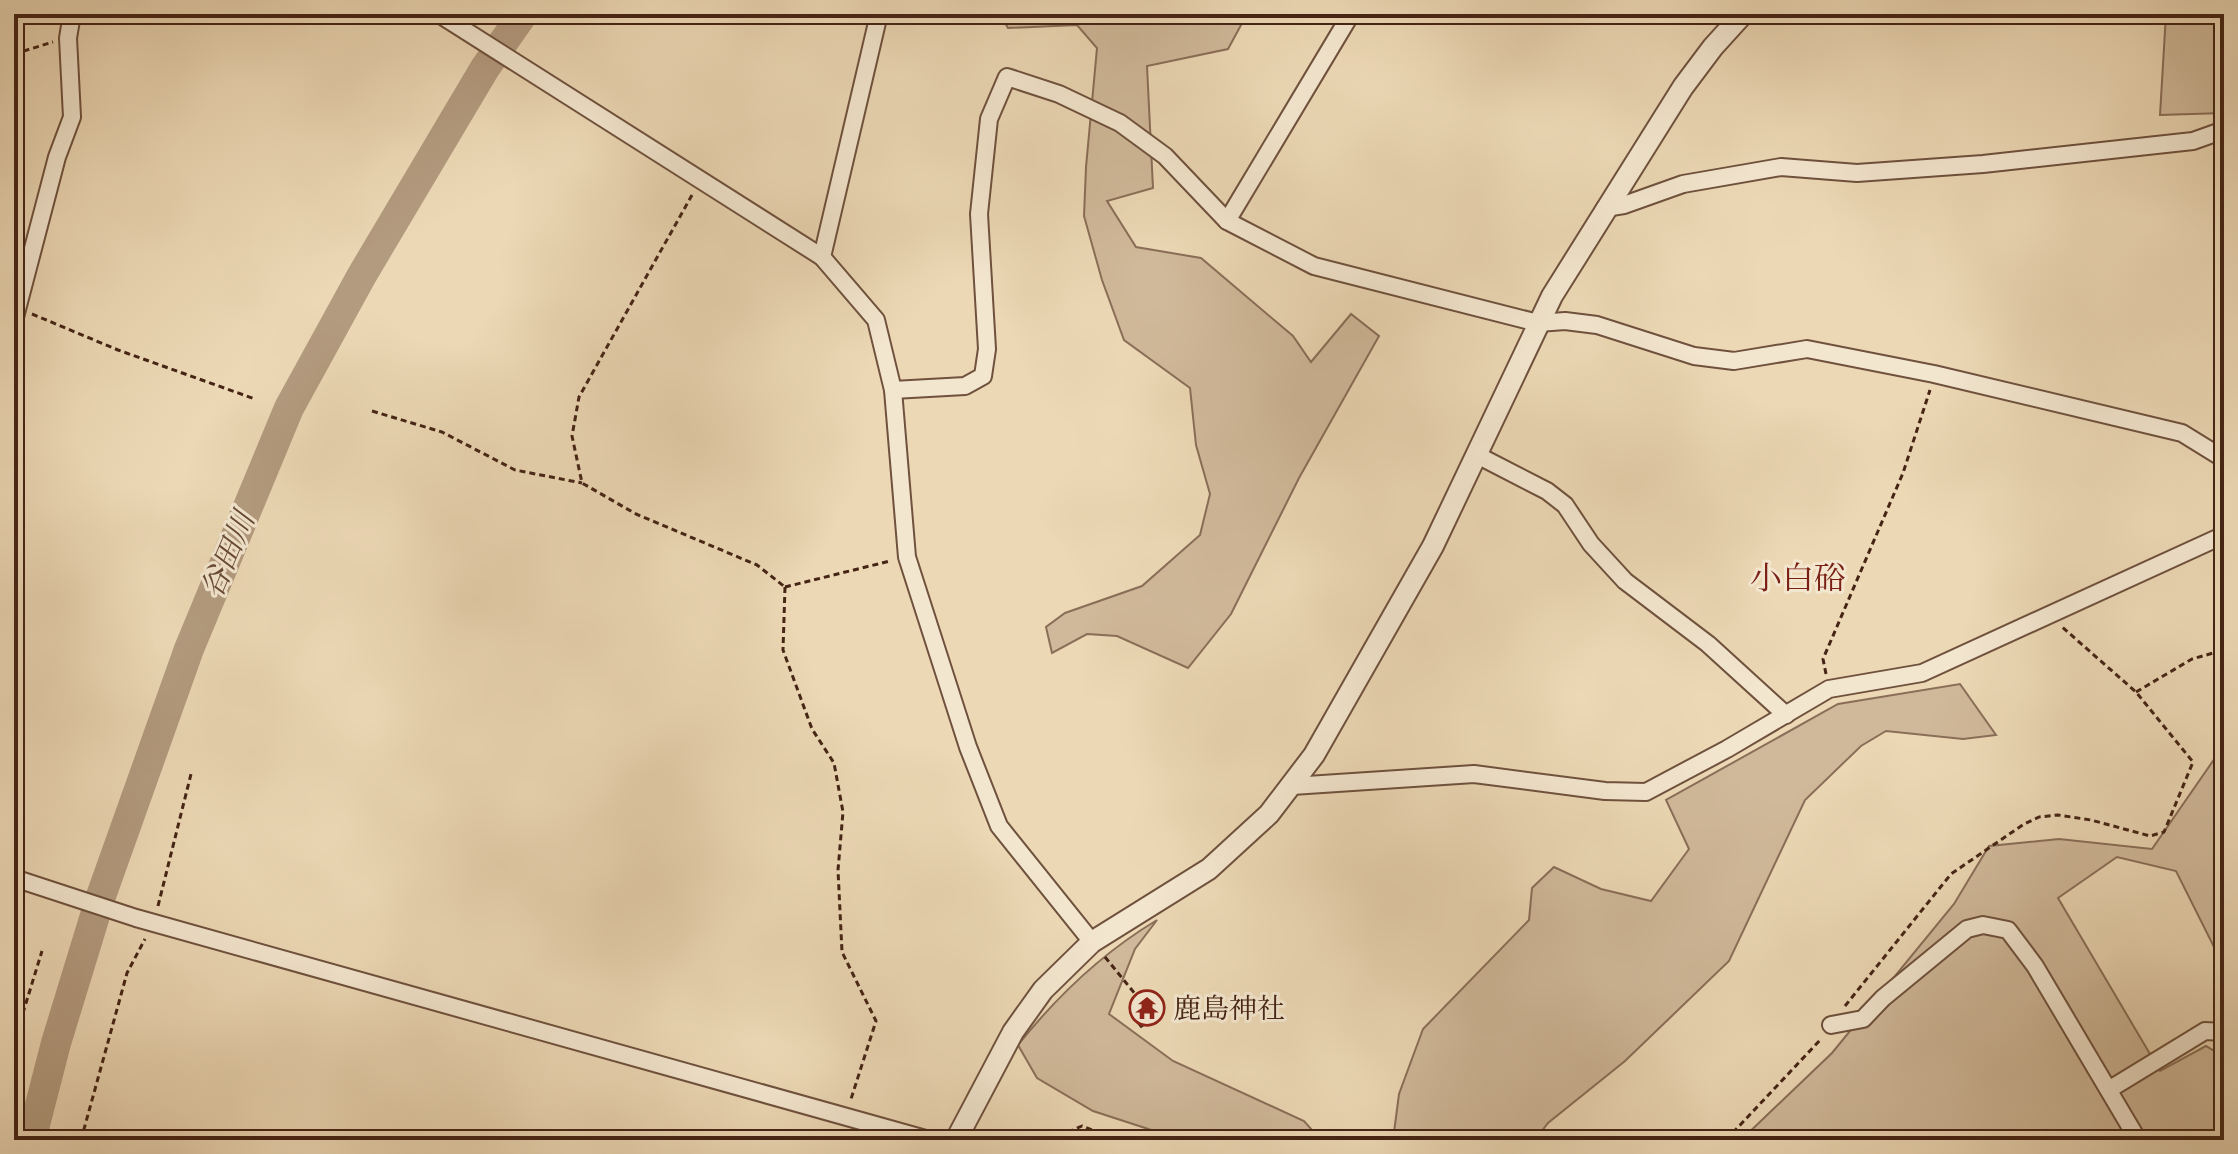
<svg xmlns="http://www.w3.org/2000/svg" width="2238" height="1154" font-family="Alegreya,'Noto Serif JP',serif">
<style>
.green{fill:#d0b99a;stroke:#8a6e58;stroke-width:2}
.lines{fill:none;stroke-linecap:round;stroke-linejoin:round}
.river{stroke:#b39b7f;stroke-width:30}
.building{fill:#9c8268;stroke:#452415;stroke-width:2}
.minor-casing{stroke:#6f513d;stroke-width:20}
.tertiary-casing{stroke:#6f513d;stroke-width:24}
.path{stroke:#452415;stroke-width:3;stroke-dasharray:6 4;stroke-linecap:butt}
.minor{stroke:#f3e6cf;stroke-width:16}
.tertiary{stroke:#f3e6cf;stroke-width:20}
.labels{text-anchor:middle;stroke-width:6;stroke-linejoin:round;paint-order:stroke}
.poi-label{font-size:28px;fill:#452415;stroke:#f3e6cf;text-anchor:start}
.water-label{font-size:30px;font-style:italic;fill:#664835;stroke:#f3e6cf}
.quarter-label{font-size:32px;fill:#7a1f14;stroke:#f3e6cf}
</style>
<rect width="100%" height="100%" fill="#ecd8b5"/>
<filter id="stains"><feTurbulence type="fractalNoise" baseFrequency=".0025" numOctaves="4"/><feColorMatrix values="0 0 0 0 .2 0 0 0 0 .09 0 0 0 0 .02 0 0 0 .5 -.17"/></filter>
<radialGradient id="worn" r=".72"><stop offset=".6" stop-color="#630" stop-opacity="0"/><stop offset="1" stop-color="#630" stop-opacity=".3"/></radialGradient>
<!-- green -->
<g class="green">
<polygon points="1000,14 1247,14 1228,49 1147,66 1153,188 1107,201 1136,247 1201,258 1293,336 1311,362 1351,314 1379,336 1299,478 1231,614 1188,668 1117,636 1087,634 1052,653 1046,627 1065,613 1142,586 1200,535 1210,494 1196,445 1190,388 1124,340 1102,280 1084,216 1086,167 1097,48 1077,25 1008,28"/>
<polygon points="2166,14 2224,14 2224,113 2160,115"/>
<polygon points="1960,684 1996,735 1963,739 1886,731 1861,746 1805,800 1729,961 1625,1061 1548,1123 1535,1140 1393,1140 1399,1094 1423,1029 1529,920 1532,888 1554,867 1601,889 1651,901 1689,849 1666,800 1838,704"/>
<polygon points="2224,745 2224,959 2219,957 2176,871 2117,857 2058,898 2160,1071 2206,1046 2224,1057 2224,1140 1741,1140 1832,1053 1954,904 1989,846 2059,839 2152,849"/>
<path d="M 1157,920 L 1135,949 L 1109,1014 L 1173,1061 L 1304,1121 L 1321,1140 L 1182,1140 L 1093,1111 L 1037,1078 L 1018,1045 C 1058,995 1102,953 1157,920 Z"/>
</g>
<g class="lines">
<!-- river -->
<polyline class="river" points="31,1140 56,1043 101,896 189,649 289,408 362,275 485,68 523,14"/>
</g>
<!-- building -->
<polygon class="building" points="1148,1001 1159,1015 1141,1027 1131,1014"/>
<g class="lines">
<defs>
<g id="minor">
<polyline points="439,14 822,257 876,320 893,390 907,557 968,747 999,826 1092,942"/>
<polyline points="1605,208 1624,205 1683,184 1781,167 1857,173 1983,164 2193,141 2224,130"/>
<polyline points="1227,221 1351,14"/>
<polyline points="822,257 879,14"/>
<polyline points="14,321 57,157 72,117 68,38 72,14"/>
<polyline points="893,390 965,386 983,376 987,349 979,214 989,119 1007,77 1059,94 1120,123 1165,156 1227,221 1314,266 1538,323 1565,321 1597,325 1694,356 1734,361 1807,349 1934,374 2182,433 2224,459"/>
<polyline points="1477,455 1547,491 1565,505 1591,544 1625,581 1708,644 1786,715"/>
<polyline points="1292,786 1474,774 1605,791 1646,792 1727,749 1829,689 1922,673 2224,535"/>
<polyline points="14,878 136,918 929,1140"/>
<polyline points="1831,1025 1863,1019 1883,998 1967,929 1983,925 2008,930 2035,966 2138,1140"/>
<polyline points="2110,1089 2205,1031 2224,1032"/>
</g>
<polyline id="tertiary" points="956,1140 1013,1032 1043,990 1092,942 1209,869 1269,814 1314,755 1433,546 1552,296 1683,87 1713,47 1743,14"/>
</defs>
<!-- minor casing -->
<use href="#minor" class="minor-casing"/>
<!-- tertiary casing -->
<use href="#tertiary" class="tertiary-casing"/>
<!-- path -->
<g class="path">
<polyline points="14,54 53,42"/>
<polyline points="692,195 579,397 572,436 582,483 636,514 757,565 785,587"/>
<polyline points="32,314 118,350 255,399"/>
<polyline points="372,411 442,432 515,470 582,483"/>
<polyline points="785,587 783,650 812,729 834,763 843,812 838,870 842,952 876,1021 851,1099"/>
<polyline points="785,587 890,561"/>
<polyline points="1826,674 1823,659 1903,473 1930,390"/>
<polyline points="2136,692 2192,659 2224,650"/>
<polyline points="158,906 191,774"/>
<polyline points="1105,957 1140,1000"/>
<polyline points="1845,1006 1951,874 2024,824 2039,817 2058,815 2091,820 2150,836 2164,832 2193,762 2136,692 2061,626"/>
<polyline points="14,1042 42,951"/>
<polyline points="978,1137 997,1140"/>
<polyline points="81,1140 127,973 145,939"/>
<polyline points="1062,1140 1066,1133 1082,1126 1118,1140"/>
<polyline points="1726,1140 1822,1038"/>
</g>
<!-- minor -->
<use href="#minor" class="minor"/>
<!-- tertiary -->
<use href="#tertiary" class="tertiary"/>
</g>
<!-- icons -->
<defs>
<symbol id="temple-ring" viewBox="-11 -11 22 22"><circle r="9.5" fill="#f3e6cf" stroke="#8f2418" stroke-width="1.5"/><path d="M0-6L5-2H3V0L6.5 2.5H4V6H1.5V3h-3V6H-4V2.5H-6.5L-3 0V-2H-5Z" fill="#8f2418"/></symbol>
</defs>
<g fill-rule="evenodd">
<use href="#temple-ring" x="1127" y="988" width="40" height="40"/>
</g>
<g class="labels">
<!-- poi labels -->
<g class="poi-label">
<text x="1173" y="1018">鹿島神社</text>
</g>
<!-- water labels -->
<g class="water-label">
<text transform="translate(228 555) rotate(-67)" y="10">谷田川</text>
</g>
<!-- quarter labels -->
<g class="quarter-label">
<text x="1798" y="589">小白硲</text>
</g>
</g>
<!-- margin -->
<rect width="2238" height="1154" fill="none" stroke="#ecd8b5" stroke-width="48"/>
<rect x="16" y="16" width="2206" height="1122" fill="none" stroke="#452415" stroke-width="4"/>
<rect x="24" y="24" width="2190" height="1106" fill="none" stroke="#452415" stroke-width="2"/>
<rect width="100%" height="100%" filter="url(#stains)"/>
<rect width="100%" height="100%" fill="url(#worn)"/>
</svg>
